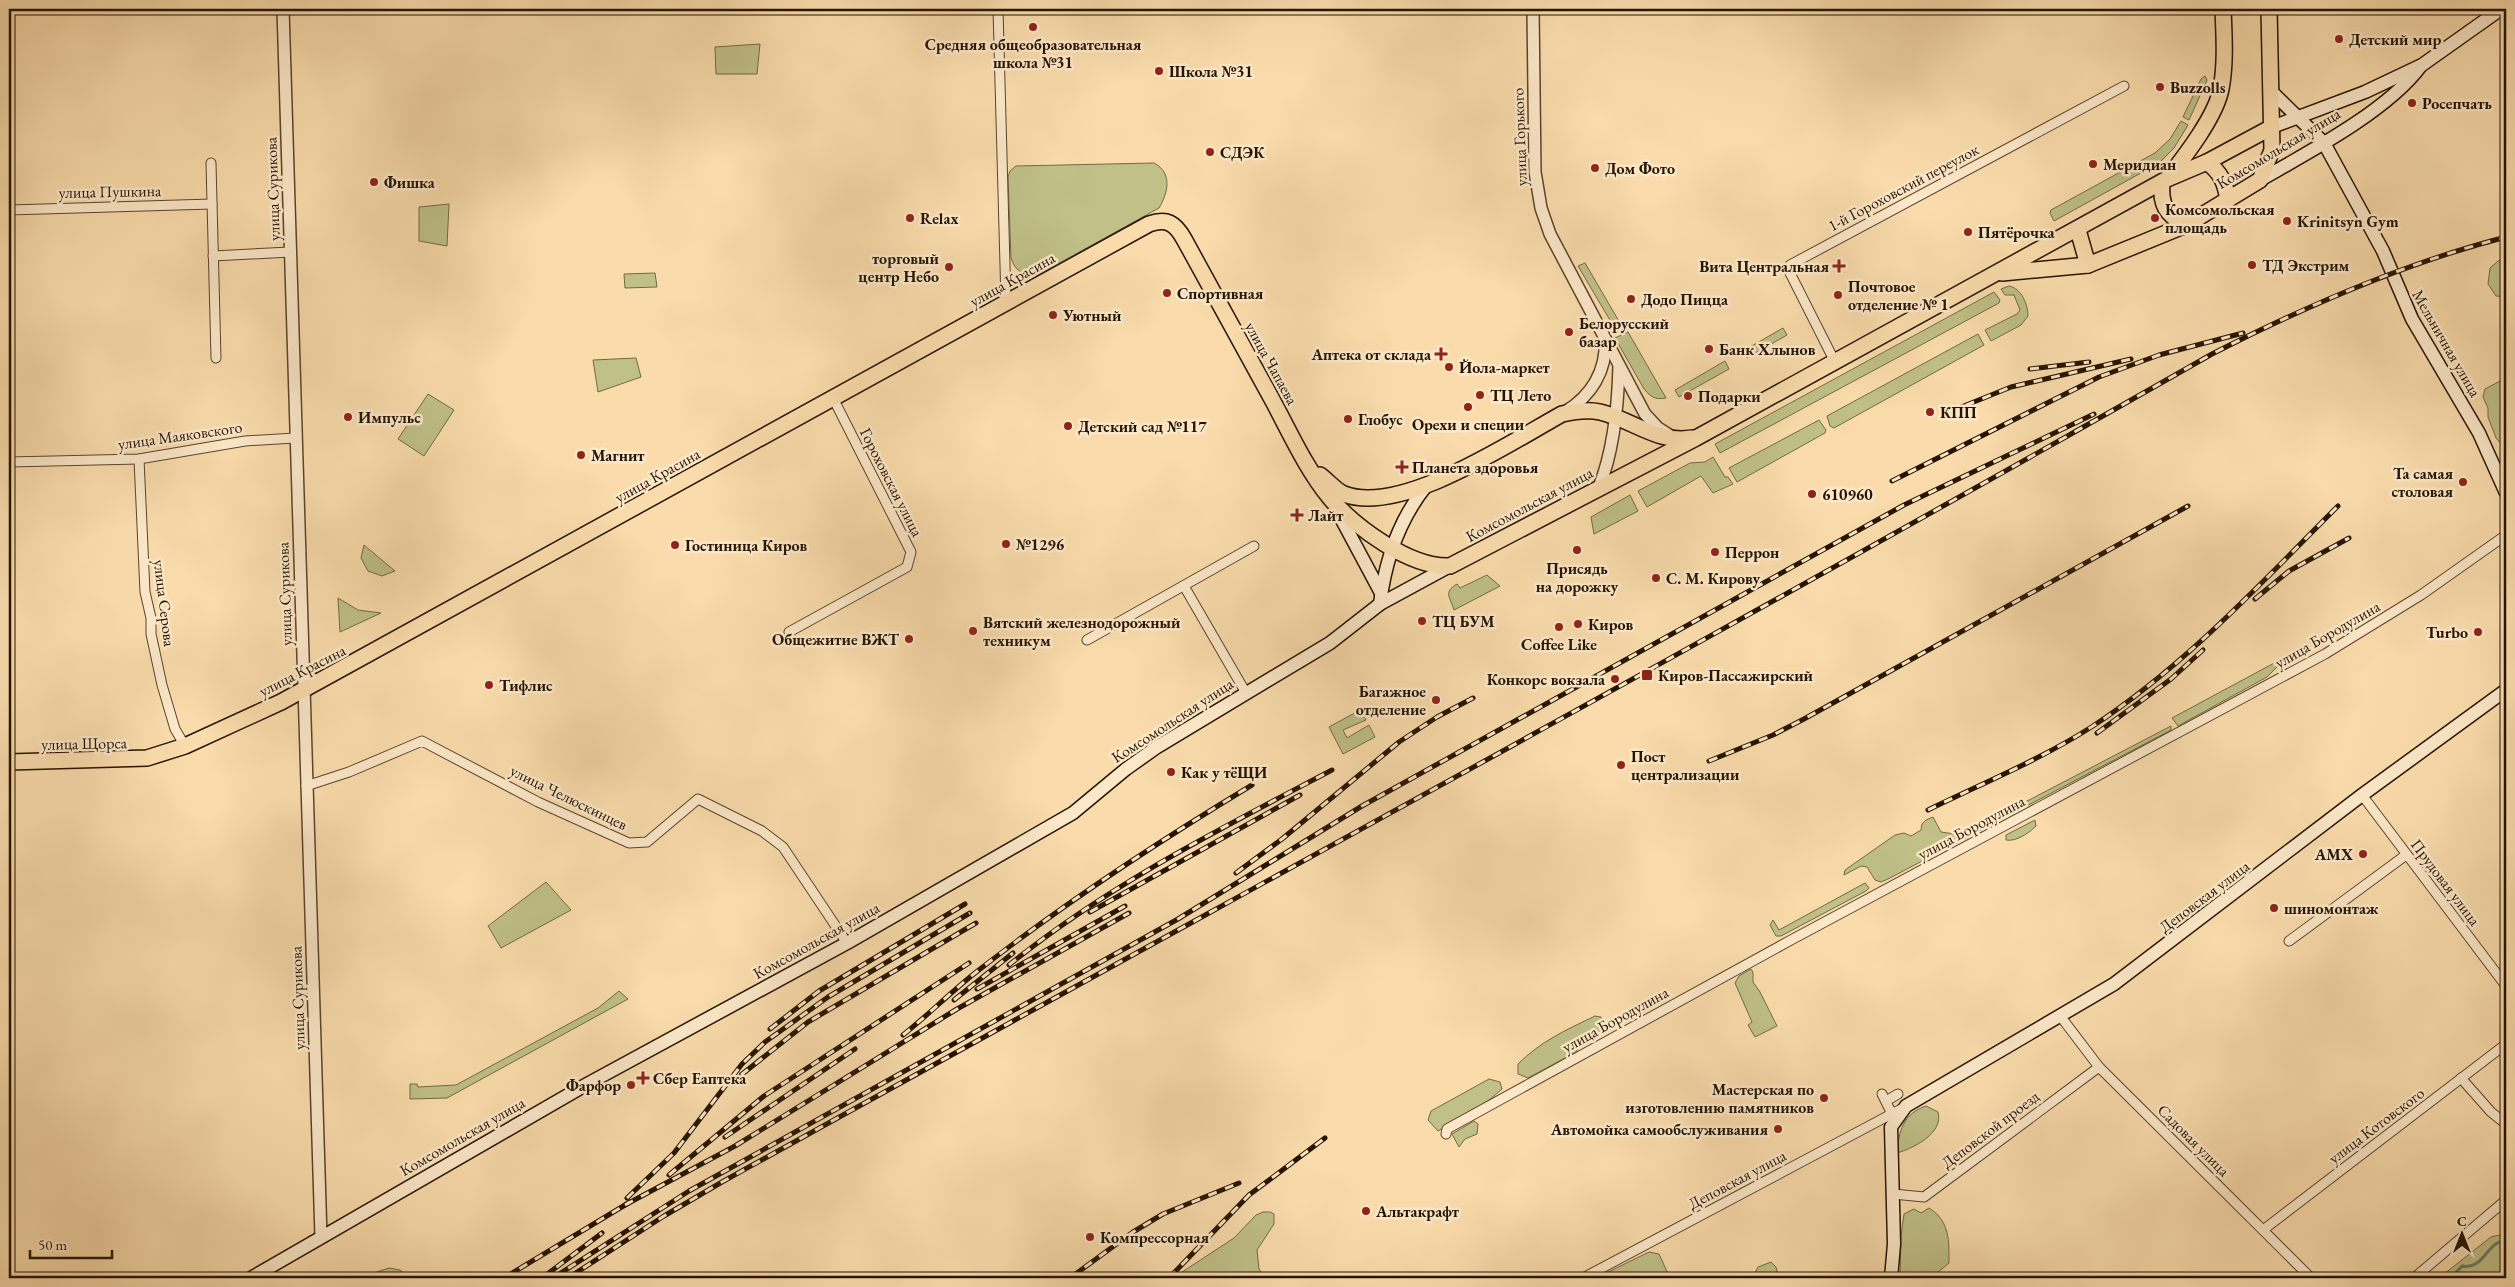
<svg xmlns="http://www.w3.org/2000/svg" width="2515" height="1287" font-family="'EB Garamond',serif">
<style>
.green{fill:#c0c088;stroke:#726a44}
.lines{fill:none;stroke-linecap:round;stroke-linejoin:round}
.stream{stroke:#6e7867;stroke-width:3}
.minor-casing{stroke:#5a452c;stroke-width:11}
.tertiary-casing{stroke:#5a452c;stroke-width:14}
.secondary-casing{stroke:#251301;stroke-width:15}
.primary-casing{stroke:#251301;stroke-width:18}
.minor{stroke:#fce8c9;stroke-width:9}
.tertiary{stroke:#fce8c9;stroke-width:11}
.secondary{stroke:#fce8c9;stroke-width:12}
.primary{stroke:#fadcac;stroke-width:15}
.rail-casing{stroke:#251301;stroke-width:5}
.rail{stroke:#fce8c9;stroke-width:3;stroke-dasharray:9;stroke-linecap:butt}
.poi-dot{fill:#8f2418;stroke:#fce8c9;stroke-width:2}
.labels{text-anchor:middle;stroke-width:5;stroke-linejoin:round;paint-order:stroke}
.poi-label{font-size:16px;font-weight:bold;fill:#251301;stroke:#fce8c9;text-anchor:start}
.street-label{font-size:16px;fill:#251301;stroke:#fce8c9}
</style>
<rect width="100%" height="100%" fill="#fadcac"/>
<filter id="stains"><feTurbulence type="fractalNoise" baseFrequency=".004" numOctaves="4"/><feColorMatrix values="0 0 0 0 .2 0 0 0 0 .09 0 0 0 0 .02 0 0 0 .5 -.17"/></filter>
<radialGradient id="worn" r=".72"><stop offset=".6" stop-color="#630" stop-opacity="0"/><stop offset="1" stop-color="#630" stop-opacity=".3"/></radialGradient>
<!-- green -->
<g class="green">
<polygon points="760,44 757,74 716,74 715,47"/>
<polygon points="2205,76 2207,80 2189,120 2183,117 2201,79"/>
<polygon points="2181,121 2188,125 2174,148 2159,163 2054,221 2050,213 2051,210 2155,153 2170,139"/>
<path d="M 1154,163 C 1173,173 1168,193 1159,208 L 1036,276 C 1022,274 1015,271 1011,258 L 1008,177 L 1010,171 L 1016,166 Z"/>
<polygon points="449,204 447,246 419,241 419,207"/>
<polygon points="2506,258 2506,297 2496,296 2488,284 2490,268 2498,261"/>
<polygon points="1585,263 1620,323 1614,327 1578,266"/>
<polygon points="655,273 657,287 625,288 624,274"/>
<path d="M 2009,286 C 2021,288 2028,304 2028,316 L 2021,325 L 1991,341 L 1985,330 L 2017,314 L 2020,310 L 2014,295 L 2005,295 L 2001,289 Z"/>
<polygon points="1994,292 2000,300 1999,303 1720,453 1715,444"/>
<polygon points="1783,328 1787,335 1747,358 1743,351"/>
<path d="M 1628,332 L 1666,398 C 1655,400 1651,397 1644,389 L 1615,338 Z"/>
<polygon points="1978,334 1984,345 1834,428 1830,426 1827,416"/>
<polygon points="636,358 641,377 598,392 593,360"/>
<polygon points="1725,361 1729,369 1679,397 1675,390"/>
<polygon points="2506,378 2506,449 2496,438 2488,417 2488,408 2483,397 2485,389"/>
<polygon points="428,394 454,410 424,456 398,439"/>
<polygon points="1819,420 1826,430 1825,433 1737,482 1729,468"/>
<polygon points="1713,457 1725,477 1728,477 1733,484 1713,493 1701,476 1647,507 1638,491 1690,463 1705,462"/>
<polygon points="1630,495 1638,511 1594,534 1591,517"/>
<polygon points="364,545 395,571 382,576 368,571 361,558"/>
<path d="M 1487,575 L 1500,586 L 1454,610 C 1450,597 1443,592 1457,584 L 1460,588 Z"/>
<polygon points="338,598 358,610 381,613 340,632"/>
<polygon points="2289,655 2267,677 2178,726 2172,718"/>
<polygon points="1360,710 1366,720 1343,730 1347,738 1369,725 1375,737 1343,754 1329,727"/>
<polygon points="2171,726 2171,730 1888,879 1881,882 1875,880 1867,867 1861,866 1844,875 1845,870 1895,835 1904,833 1911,836 1921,830 1922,824 1926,820 1933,817 1941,832 1962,835"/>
<path d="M 2035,820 L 2036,826 C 2029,833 2016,842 2006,840 L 2006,835 Z"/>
<polygon points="546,882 571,910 501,948 488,926"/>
<polygon points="1865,883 1869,888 1866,891 1781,936 1776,936 1770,925 1773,920 1779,930"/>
<polygon points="1751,969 1753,972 1753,982 1760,992 1777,1026 1755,1037 1748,1025 1752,1022 1735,983 1739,976"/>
<polygon points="619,991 628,999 447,1098 410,1099 410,1084 417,1084 418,1087 456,1085 598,1008"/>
<path d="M 1595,1016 L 1601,1017 L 1605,1026 L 1599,1034 L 1576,1044 L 1574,1046 L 1578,1049 L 1576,1052 L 1528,1078 L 1518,1074 L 1518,1064 C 1541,1041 1566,1030 1595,1016 Z"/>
<polygon points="1489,1079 1500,1082 1502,1089 1481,1107 1438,1131 1428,1120 1431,1111"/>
<path d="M 1926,1106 L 1938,1112 C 1944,1133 1914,1148 1897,1153 C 1899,1130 1903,1114 1926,1106 Z"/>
<polygon points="1474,1121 1478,1124 1477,1134 1465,1139 1459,1147 1452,1134"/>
<path d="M 1929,1208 C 1950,1221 1949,1241 1949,1263 L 1931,1278 L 1900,1278 L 1901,1236 L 1904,1214 L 1914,1209 L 1921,1213 Z"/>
<polygon points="1263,1212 1270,1212 1274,1214 1274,1224 1257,1250 1259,1269 1265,1278 1173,1278 1234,1238 1256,1215"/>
<polygon points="2499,1235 2506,1245 2506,1278 2439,1278 2491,1237"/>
<polygon points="1649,1252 1659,1254 1670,1278 1596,1278"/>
<polygon points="1771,1262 1776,1267 1779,1278 1742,1278 1753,1276 1758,1267"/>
<polygon points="389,1268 400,1270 409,1278 368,1278 377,1272"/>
</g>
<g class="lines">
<!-- stream -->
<path class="stream" d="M 2451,1278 L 2462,1266 C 2484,1271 2487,1240 2506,1241"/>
<defs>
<g id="minor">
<polyline points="998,9 1006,302"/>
<polyline points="211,163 216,358"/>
<polyline points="9,210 212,204"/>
<polyline points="213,256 290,252"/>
<polyline points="1834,360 1790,273 1790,265 2124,86"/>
<polyline points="139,459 145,592 151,618 151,634 162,685 175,729 185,746"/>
<polyline points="9,462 139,459 245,441 295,438"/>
<polyline points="1184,586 1246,693"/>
<polyline points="789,632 907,567 911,552 833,398"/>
<polyline points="1087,640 1254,546"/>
<polyline points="306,786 349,772 422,741 538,802 629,843 647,842 698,799 762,831 783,847 847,943"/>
<polyline points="2362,795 2506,986"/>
<polyline points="2289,941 2406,855"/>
<polyline points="2061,1017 2099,1067 2311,1278"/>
<polyline points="2461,1078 2491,1112 2506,1124"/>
<polyline points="1882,1094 1892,1114"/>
<polyline points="1886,1101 1898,1094"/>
<polyline points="1446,1134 1447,1129 1791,940 2325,654 2421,595 2506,535"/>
<polyline points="1893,1194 1924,1197 2099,1067"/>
<polyline points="2263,1230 2506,1044"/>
<polyline points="1583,1278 1901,1109"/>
<polyline points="2414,1278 2506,1200"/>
</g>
<g id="tertiary">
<polyline points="283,9 321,1237"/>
<polyline points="1533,9 1535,172 1541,208 1550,234 1645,414 1658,428 1669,435"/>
<path d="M 1565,412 C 1591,396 1607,371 1605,340"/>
<path d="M 1599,487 C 1614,450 1618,406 1619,366"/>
</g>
<g id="secondary">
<polyline points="2271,91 2324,143 2383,251 2412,319 2479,433 2506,493"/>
<polyline points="2272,127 2365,92 2422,65 2501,9"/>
<path d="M 2260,180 C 2309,152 2387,111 2420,67"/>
<polyline points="1335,507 1381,593"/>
<path d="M 1380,604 C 1385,561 1399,520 1426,486"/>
<polyline points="251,1278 589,1083 847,943 1073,813 1126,769 1157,747 1330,643 1380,604 1450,566"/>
<polyline points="1891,1278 1894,1244 1891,1127 1906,1106 2114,984 2362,795 2506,690"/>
</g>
<g id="primary">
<path d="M 2207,162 C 2221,173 2225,182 2228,200"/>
<path d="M 2168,178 C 2185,156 2216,116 2221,89 C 2226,63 2224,35 2223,9"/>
<path d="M 2162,182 C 2160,205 2166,215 2186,225"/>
<polyline points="2078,230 2088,265"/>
<polyline points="2002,273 2088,265 2186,225 2260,180 2272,150 2269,9"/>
<path d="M 1320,475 C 1328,481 1336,491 1344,494 C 1401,516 1511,442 1562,414 C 1575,411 1587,409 1600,412 C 1633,420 1658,444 1692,438"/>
<path d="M 9,762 L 147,758 L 185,746 L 281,702 L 1149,224 C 1167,218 1175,223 1184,239 C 1214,294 1244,348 1274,403 C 1291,435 1307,470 1330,498 C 1355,527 1410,568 1450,566 L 1696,438 L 2167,179 L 2207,162 L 2272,127"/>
</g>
</defs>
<!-- minor casing -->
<use href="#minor" class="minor-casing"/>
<!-- tertiary casing -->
<use href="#tertiary" class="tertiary-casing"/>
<!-- secondary casing -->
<use href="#secondary" class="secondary-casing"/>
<!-- primary casing -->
<use href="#primary" class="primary-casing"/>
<!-- minor -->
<use href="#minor" class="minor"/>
<!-- tertiary -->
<use href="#tertiary" class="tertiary"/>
<!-- secondary -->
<use href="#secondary" class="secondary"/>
<!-- primary -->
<use href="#primary" class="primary"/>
<defs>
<g id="rail">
<polyline points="2030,369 2089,362"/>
<polyline points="1949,412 2011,387 2131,359"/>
<polyline points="1892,481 2099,377 2159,355 2243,333"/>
<polyline points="2255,599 2289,571 2349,538"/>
<polyline points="2097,733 2171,679 2203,650"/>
<polyline points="1709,761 1773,735 1804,719 2188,506"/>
<path d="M 1928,810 C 1983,783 2042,759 2093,726 C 2186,665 2260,584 2338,506"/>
<polyline points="1236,873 1282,839 1399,742 1437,717 1473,698"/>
<polyline points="1090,912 1300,795"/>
<path d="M 1009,965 C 1108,885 1220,829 1332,770"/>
<polyline points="977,989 1125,906"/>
<polyline points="954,1000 1013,953"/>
<polyline points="770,1029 819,991 965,904"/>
<path d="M 903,1035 C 928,1015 950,993 975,973 C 1063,904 1156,843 1252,785"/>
<polyline points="741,1075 808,1022 976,923"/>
<polyline points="725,1137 855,1049"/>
<polyline points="669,1175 764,1096 969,963"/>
<polyline points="627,1198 674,1153 742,1064 765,1042 828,997 970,913"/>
<polyline points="625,1205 735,1146 957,1009 1129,913"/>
<polyline points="504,1278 630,1202"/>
<polyline points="542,1278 602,1233"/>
<polyline points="553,1278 689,1191 1178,919 1362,806 1904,505 2094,414"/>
<path d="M 568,1278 L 664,1216 L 722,1182 C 1219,906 1719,635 2212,354 C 2306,306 2405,263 2506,237"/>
<polyline points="1070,1278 1133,1232 1163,1214 1239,1183"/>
<polyline points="1169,1278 1249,1195 1325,1138"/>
</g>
</defs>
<!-- rail casing -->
<use href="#rail" class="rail-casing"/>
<!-- rail -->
<use href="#rail" class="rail"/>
</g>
<!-- markers -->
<g class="poi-dot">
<circle cx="1033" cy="27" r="5"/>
<circle cx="2339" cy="39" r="5"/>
<circle cx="1159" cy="71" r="5"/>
<circle cx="2160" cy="87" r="5"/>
<circle cx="2412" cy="103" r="5"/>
<circle cx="1210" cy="152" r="5"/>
<circle cx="2093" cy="164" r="5"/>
<circle cx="1595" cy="168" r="5"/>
<circle cx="374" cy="182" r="5"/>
<circle cx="910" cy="218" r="5"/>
<circle cx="2155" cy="218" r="5"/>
<circle cx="2287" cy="221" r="5"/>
<circle cx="1968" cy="232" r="5"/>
<circle cx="2252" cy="265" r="5"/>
<path d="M1836.5 258.5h5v5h5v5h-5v5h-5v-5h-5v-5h5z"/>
<circle cx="949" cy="267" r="5"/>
<circle cx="1167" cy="293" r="5"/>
<circle cx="1838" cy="295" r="5"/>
<circle cx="1631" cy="299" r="5"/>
<circle cx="1053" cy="315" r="5"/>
<circle cx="1569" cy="332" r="5"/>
<circle cx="1709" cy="349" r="5"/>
<path d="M1438.5 346.5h5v5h5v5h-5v5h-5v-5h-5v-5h5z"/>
<circle cx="1449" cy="367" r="5"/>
<circle cx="1480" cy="395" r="5"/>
<circle cx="1688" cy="396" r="5"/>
<circle cx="1468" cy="407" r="5"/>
<circle cx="1930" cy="412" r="5"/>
<circle cx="348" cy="417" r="5"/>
<circle cx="1348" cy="419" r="5"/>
<circle cx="1068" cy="426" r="5"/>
<circle cx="581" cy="455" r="5"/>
<path d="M1399.5 459.5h5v5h5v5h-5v5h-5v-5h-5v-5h5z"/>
<circle cx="2463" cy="482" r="5"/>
<circle cx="1812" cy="494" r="5"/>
<path d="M1294.5 507.5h5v5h5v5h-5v5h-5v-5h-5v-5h5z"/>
<circle cx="1006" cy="544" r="5"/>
<circle cx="675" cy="545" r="5"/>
<circle cx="1577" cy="550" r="5"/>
<circle cx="1715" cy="552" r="5"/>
<circle cx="1656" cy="578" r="5"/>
<circle cx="1422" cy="621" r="5"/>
<circle cx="1578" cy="624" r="5"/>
<circle cx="1559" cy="627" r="5"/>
<circle cx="973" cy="631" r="5"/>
<circle cx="2478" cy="632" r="5"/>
<circle cx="909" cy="639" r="5"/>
<rect x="1641" y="669" width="12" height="12" rx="2.5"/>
<circle cx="1615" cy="679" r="5"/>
<circle cx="489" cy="685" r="5"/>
<circle cx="1436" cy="700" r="5"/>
<circle cx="1621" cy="765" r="5"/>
<circle cx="1171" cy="772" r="5"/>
<circle cx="2363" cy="854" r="5"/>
<circle cx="2274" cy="908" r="5"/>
<path d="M640.5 1070.5h5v5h5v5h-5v5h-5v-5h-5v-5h5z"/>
<circle cx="631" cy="1085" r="5"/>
<circle cx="1824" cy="1098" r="5"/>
<circle cx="1778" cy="1129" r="5"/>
<circle cx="1366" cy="1211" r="5"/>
<circle cx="1090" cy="1237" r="5"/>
</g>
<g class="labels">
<!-- poi labels -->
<g class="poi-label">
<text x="2349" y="45">Детский мир</text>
<text x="1033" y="50" text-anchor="middle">Средняя общеобразовательная<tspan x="1033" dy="18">школа №31</tspan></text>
<text x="1169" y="77">Школа №31</text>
<text x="2170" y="93">Buzzolls</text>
<text x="2422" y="109">Росепчать</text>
<text x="1220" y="158">СДЭК</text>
<text x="2103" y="170">Меридиан</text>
<text x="1605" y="174">Дом Фото</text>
<text x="384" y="188">Фишка</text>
<text x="2165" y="215">Комсомольская<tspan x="2165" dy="18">площадь</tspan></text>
<text x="920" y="224">Relax</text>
<text x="2297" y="227">Krinitsyn Gym</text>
<text x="1978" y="238">Пятёрочка</text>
<text x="939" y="264" text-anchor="end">торговый<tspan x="939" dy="18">центр Небо</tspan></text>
<text x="2262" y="271">ТД Экстрим</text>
<text x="1829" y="272" text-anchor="end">Вита Центральная</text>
<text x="1848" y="292">Почтовое<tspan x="1848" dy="18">отделение № 1</tspan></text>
<text x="1177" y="299">Спортивная</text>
<text x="1641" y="305">Додо Пицца</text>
<text x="1063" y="321">Уютный</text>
<text x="1579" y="329">Белорусский<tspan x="1579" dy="18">базар</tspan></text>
<text x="1719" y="355">Банк Хлынов</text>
<text x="1431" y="360" text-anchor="end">Аптека от склада</text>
<text x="1459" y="373">Йола-маркет</text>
<text x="1490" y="401">ТЦ Лето</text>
<text x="1698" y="402">Подарки</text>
<text x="1940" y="418">КПП</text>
<text x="358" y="423">Импульс</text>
<text x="1358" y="425">Глобус</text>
<text x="1468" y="430" text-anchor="middle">Орехи и специи</text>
<text x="1078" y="432">Детский сад №117</text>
<text x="591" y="461">Магнит</text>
<text x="1412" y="473">Планета здоровья</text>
<text x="2453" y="479" text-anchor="end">Та самая<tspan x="2453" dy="18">столовая</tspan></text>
<text x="1822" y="500">610960</text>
<text x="1308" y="521">Лайт</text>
<text x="1016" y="550">№1296</text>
<text x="685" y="551">Гостиница Киров</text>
<text x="1725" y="558">Перрон</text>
<text x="1577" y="574" text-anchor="middle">Присядь<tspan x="1577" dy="18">на дорожку</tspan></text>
<text x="1666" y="584">С. М. Кирову</text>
<text x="1432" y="627">ТЦ БУМ</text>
<text x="983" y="628">Вятский железнодорожный<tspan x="983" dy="18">техникум</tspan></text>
<text x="1588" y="630">Киров</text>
<text x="2468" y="638" text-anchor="end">Turbo</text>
<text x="899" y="645" text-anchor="end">Общежитие ВЖТ</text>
<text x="1559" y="650" text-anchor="middle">Coffee Like</text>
<text x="1658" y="681">Киров-Пассажирский</text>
<text x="1605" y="685" text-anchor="end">Конкорс вокзала</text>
<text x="499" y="691">Тифлис</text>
<text x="1426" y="697" text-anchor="end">Багажное<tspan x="1426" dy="18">отделение</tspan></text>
<text x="1631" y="762">Пост<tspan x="1631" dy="18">централизации</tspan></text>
<text x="1181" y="778">Как у тёЩИ</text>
<text x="2353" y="860" text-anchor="end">AMX</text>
<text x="2284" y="914">шиномонтаж</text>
<text x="653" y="1084">Сбер Еаптека</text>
<text x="621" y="1091" text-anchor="end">Фарфор</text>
<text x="1814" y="1095" text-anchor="end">Мастерская по<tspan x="1814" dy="18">изготовлению памятников</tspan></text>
<text x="1768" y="1135" text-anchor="end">Автомойка самообслуживания</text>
<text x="1376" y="1217">Альтакрафт</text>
<text x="1100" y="1243">Компрессорная</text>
</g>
<!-- street labels -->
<g class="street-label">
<text transform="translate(1519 137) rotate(-92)" y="6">улица Горького</text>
<text transform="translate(2278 148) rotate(-31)" y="6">Комсомольская улица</text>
<text transform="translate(1903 187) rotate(-28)" y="6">1-й Гороховский переулок</text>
<text transform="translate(272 189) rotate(-92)" y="6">улица Сурикова</text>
<text transform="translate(110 191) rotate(-1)" y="6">улица Пушкина</text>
<text transform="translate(1012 279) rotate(-29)" y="6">улица Красина</text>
<text transform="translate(2447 343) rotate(60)" y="6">Мельничная улица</text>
<text transform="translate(1272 363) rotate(61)" y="6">улица Чапаева</text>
<text transform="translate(180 435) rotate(-8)" y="6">улица Маяковского</text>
<text transform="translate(657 475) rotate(-29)" y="6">улица Красина</text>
<text transform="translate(892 482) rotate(63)" y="6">Гороховская улица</text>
<text transform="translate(1529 504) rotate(-28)" y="6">Комсомольская улица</text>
<text transform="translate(284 594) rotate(-92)" y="6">улица Сурикова</text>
<text transform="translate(165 603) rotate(83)" y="6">улица Серова</text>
<text transform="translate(2327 634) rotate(-30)" y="6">улица Бородулина</text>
<text transform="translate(302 670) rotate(-27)" y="6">улица Красина</text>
<text transform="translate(1172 720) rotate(-33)" y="6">Комсомольская улица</text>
<text transform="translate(84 743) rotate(-1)" y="6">улица Щорса</text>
<text transform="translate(569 797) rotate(26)" y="6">улица Челюскинцев</text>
<text transform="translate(1971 827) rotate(-28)" y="6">улица Бородулина</text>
<text transform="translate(2446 882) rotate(53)" y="6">Прудовая улица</text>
<text transform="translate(2204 896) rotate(-37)" y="6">Деповская улица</text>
<text transform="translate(816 940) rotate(-29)" y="6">Комсомольская улица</text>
<text transform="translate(297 998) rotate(-92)" y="6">улица Сурикова</text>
<text transform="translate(1615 1019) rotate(-29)" y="6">улица Бородулина</text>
<text transform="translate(2376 1125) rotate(-37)" y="6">улица Котовского</text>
<text transform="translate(1990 1129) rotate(-37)" y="6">Деповской проезд</text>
<text transform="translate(462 1136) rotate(-30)" y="6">Комсомольская улица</text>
<text transform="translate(2194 1140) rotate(45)" y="6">Садовая улица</text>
<text transform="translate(1737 1179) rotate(-28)" y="6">Деповская улица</text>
</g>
</g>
<!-- margin -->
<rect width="2515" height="1287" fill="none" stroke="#fadcac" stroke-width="30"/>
<rect x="10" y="10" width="2495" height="1267" fill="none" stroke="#251301" stroke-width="2.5"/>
<rect x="15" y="15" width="2485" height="1257" fill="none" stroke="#251301"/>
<!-- north arrow -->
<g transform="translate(2462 1234)" stroke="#fce8c9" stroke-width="4" paint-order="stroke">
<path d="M0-4L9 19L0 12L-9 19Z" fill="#251301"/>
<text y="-8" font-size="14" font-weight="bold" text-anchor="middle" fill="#251301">С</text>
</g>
<!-- scale -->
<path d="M30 1250v8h82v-8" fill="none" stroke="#251301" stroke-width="2.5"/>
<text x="38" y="1250" font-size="15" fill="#251301" stroke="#fce8c9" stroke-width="4" paint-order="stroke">50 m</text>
<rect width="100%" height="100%" filter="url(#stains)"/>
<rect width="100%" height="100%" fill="url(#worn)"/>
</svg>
